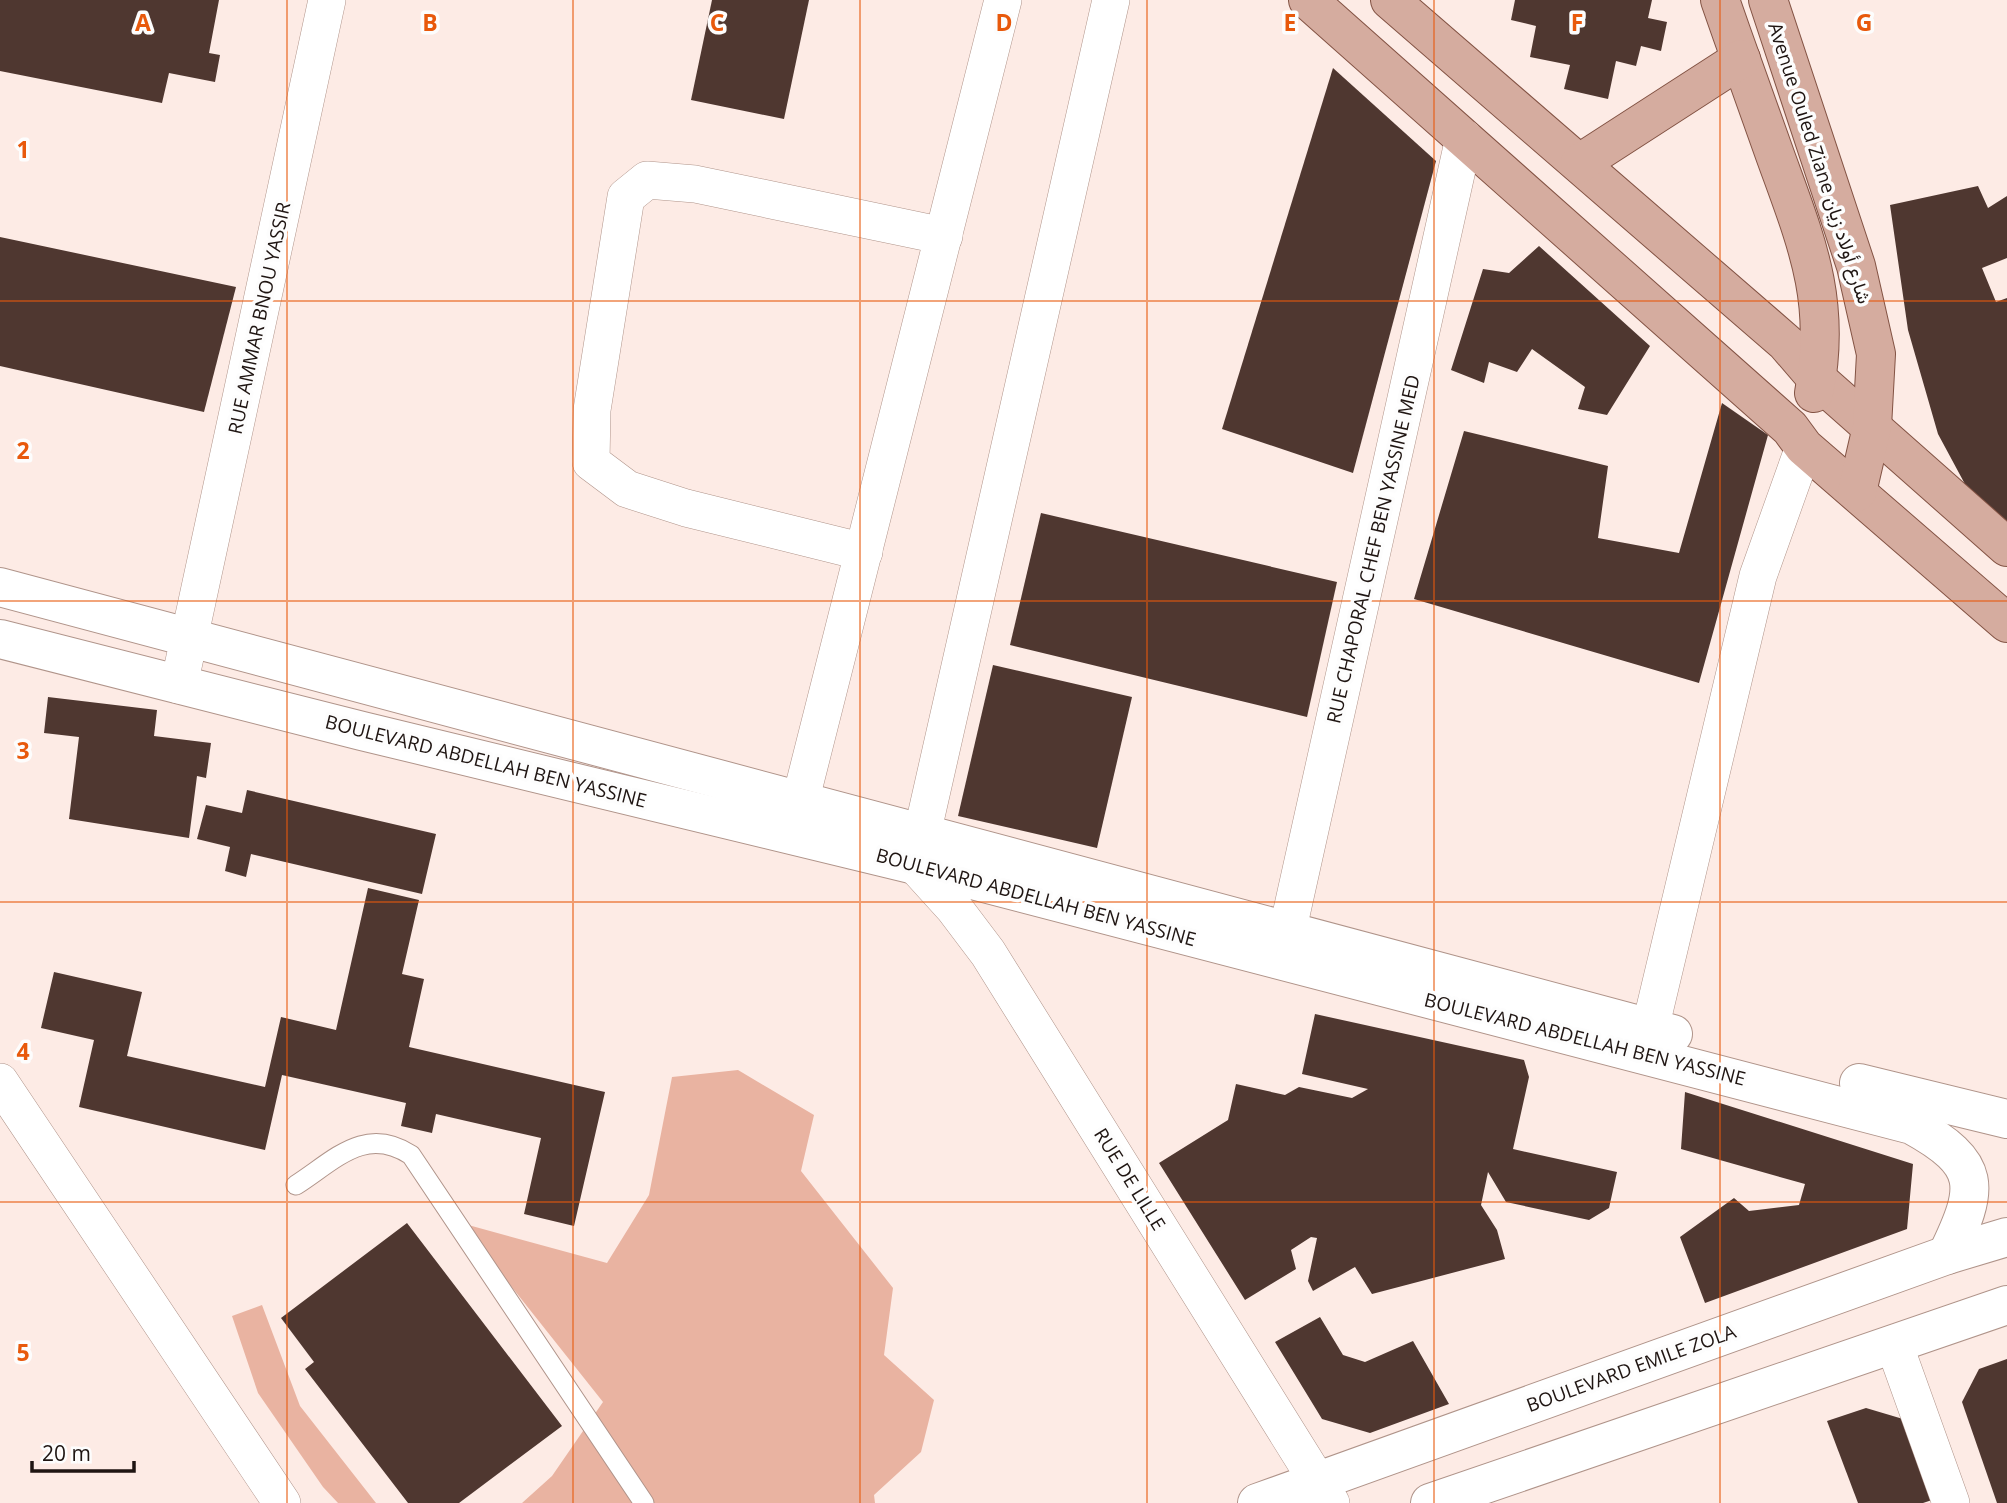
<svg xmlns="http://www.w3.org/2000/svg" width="2007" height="1503" font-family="'Open Sans',Vazirmatn,sans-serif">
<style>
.green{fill:#e9b3a1}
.building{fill:#4f3730}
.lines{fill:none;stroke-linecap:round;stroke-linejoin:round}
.lane-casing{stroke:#b0948a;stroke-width:21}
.street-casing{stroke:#b0948a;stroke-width:38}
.secondary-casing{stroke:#b0948a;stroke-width:40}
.primary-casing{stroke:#835344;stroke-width:40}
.lane{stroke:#fff;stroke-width:19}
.street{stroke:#fff;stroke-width:37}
.secondary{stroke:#fff;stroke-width:38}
.primary{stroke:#d5ac9f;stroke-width:38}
.grid{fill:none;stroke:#e8590c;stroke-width:2;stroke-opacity:0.55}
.labels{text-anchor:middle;stroke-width:7;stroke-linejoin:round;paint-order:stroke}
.street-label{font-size:19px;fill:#1f1512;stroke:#fdfdfd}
.grid-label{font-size:23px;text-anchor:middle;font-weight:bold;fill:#e8590c;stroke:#fdfdfd;stroke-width:7;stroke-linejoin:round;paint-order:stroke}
</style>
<rect width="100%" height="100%" fill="#fdebe5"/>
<!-- green -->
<g class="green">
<polygon points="738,1070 814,1115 801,1171 893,1288 884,1355 934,1400 921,1452 874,1495 875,1503 522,1503 552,1476 603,1402 461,1223 607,1263 649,1195 672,1077"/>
<polygon points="262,1305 300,1406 376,1503 338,1503 323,1487 258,1393 232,1316"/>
</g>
<!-- building -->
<g class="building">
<polygon points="0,0 219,0 209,53 220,55 215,82 169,73 162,103 0,71"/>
<polygon points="712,0 809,0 784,119 691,100"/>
<polygon points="1515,0 1652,0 1648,18 1667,22 1661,51 1641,46 1636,66 1616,61 1608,99 1564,89 1570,65 1530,57 1536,26 1511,20"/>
<polygon points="1333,68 1436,161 1353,473 1222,429"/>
<polygon points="1978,186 1988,208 2007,196 2007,258 1982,268 1996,302 2007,298 2007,531 1973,499 1938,434 1908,330 1890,205"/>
<polygon points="0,237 236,287 204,412 0,366"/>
<polygon points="1539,246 1650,346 1607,415 1578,409 1585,387 1532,349 1517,372 1489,362 1484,383 1451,370 1483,269 1509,273"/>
<polygon points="1722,403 1768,435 1699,683 1414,599 1464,431 1608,466 1598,538 1679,553"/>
<polygon points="1041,513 1337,582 1307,717 1010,645"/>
<polygon points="993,665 1132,697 1097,848 958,816"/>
<polygon points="48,697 157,710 154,736 211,743 206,778 197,776 189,838 69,819 79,737 44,733"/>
<polygon points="247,790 436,834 422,894 251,854 246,877 225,871 230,847 197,839 206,805 242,813"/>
<polygon points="368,888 419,900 402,974 424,979 409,1047 605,1092 574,1226 524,1214 541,1138 436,1114 432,1133 401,1126 406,1103 282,1075 265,1150 79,1107 94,1040 41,1028 54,972 142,992 127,1056 265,1087 281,1017 336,1030"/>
<polygon points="1315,1014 1524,1060 1529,1077 1513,1149 1617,1172 1609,1208 1589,1220 1506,1202 1488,1172 1481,1205 1497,1230 1505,1259 1372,1294 1355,1267 1313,1291 1308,1281 1317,1238 1311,1237 1291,1250 1296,1269 1245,1300 1159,1163 1228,1120 1236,1084 1285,1095 1299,1087 1352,1098 1368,1089 1302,1074"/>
<polygon points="1685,1092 1913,1164 1907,1229 1705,1303 1680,1237 1734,1198 1749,1211 1799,1205 1805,1184 1681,1149"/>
<polygon points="407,1223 562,1426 459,1503 408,1503 305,1369 314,1362 281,1318"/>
<polygon points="1320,1317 1343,1355 1365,1362 1413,1341 1449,1404 1370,1433 1322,1419 1275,1342"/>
<polygon points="2007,1359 2007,1503 1997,1503 1962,1402 1979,1369"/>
<polygon points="1866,1408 1903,1419 1932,1500 1923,1503 1858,1503 1827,1421"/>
</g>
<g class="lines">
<defs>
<path id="lane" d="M 296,1185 C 335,1160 365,1125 411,1155 L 644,1503"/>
<g id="street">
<polyline points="1111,0 915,865 954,908 988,953 1331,1503"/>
<polyline points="864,552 686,508 627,489 591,462 592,410 626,197 647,180 695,184 944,236"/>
<polyline points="179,685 327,0"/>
<polyline points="800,802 1003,0"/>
<polyline points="1281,960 1464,138"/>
<polyline points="1644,1054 1758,576 1804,447"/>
<polyline points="0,1082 282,1503"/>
<polyline points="1894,1344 1951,1503"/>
</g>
<g id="secondary">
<polyline points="0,587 1673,1034"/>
<path d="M 0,639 L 362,731 L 915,865 L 1912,1125 C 1983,1164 1980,1187 1947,1255"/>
<polyline points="1859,1083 2007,1119"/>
<polyline points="1257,1503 1947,1255 2007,1237"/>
<polyline points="1430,1503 2007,1305"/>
</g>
<g id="primary">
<polyline points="1308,0 1790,428 1804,447 2007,623"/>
<polyline points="1390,0 1786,343 1817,379 2007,547"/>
<path d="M 1720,0 C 1738,52 1757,104 1775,155 C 1806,241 1832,300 1814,393"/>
<polyline points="1768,0 1856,266 1876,354 1872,427 1857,492"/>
<polyline points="1580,163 1741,59"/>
</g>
</defs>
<!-- lane casing -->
<use href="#lane" class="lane-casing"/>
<!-- street casing -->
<use href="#street" class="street-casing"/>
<!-- secondary casing -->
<use href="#secondary" class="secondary-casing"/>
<!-- primary casing -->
<use href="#primary" class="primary-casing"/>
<!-- lane -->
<use href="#lane" class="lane"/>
<!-- street -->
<use href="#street" class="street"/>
<!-- secondary -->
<use href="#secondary" class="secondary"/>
<!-- primary -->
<use href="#primary" class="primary"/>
</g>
<!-- grid -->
<path class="grid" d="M 287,0 L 287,1503M 573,0 L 573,1503M 860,0 L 860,1503M 1147,0 L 1147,1503M 1434,0 L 1434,1503M 1720,0 L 1720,1503M 0,301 L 2007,301M 0,601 L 2007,601M 0,902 L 2007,902M 0,1202 L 2007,1202"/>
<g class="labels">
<!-- street labels -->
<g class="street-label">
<text transform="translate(1820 163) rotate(72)" y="7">Avenue Ouled Ziane شارع أولاد زيان</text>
<text transform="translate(259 318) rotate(-78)" y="7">RUE AMMAR BNOU YASSIR</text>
<text transform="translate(1373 549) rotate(-77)" y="7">RUE CHAPORAL CHEF BEN YASSINE MED</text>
<text transform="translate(486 761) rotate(14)" y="7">BOULEVARD ABDELLAH BEN YASSINE</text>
<text transform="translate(1036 897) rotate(15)" y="7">BOULEVARD ABDELLAH BEN YASSINE</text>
<text transform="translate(1585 1039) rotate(14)" y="7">BOULEVARD ABDELLAH BEN YASSINE</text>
<text transform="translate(1130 1179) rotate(58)" y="7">RUE DE LILLE</text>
<text transform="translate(1631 1368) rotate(-20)" y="7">BOULEVARD EMILE ZOLA</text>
</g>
</g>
<g class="grid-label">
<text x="143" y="31">A</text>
<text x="430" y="31">B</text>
<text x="717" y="31">C</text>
<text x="1004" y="31">D</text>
<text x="1290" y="31">E</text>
<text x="1577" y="31">F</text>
<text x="1864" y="31">G</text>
<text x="23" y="158">1</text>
<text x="23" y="459">2</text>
<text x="23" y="759">3</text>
<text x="23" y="1060">4</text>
<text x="23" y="1361">5</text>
</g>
<!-- scale -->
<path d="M32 1461v10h102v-10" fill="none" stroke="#1f1512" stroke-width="3.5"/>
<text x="42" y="1461" font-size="21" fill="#1f1512" stroke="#fdfdfd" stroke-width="5" paint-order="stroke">20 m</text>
</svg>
